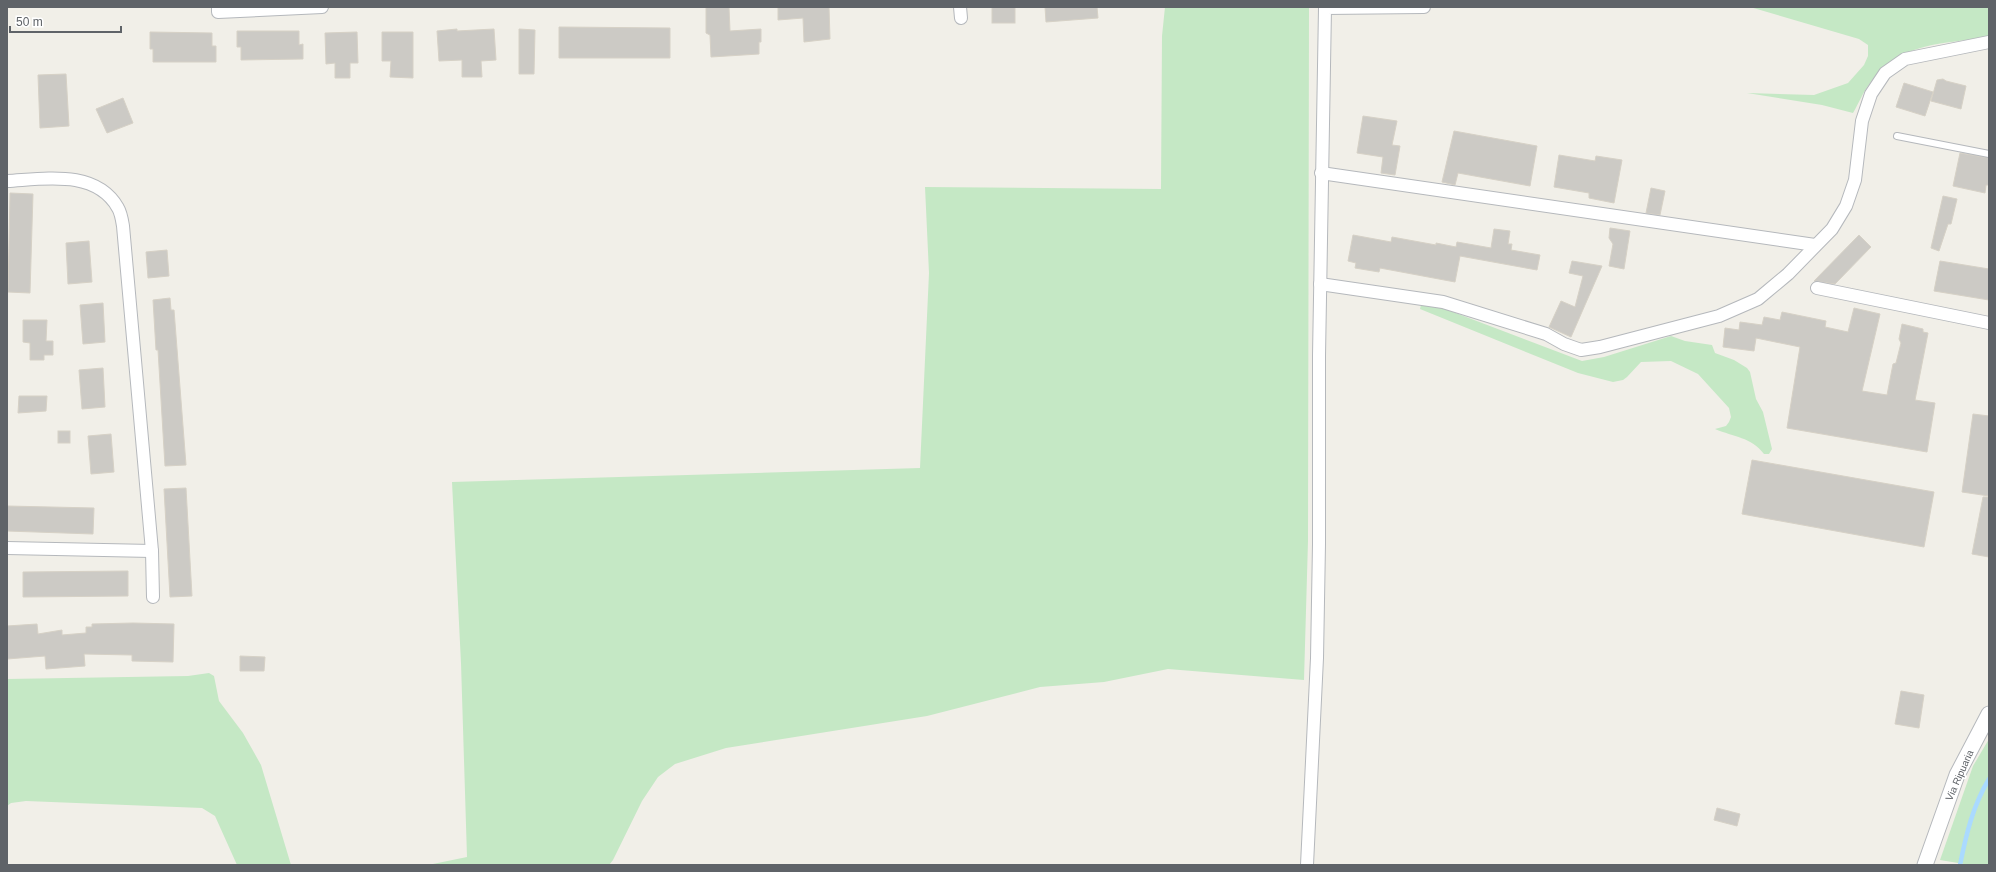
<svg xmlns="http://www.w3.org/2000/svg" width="1996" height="872" font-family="Arial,sans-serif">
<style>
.green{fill:#c5e8c5}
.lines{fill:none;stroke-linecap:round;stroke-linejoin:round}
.stream{stroke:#aadaff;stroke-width:4.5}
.building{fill:#cccac5;stroke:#d6d1c6}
.service-casing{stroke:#b5b8bc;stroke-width:8}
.minor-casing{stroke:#b5b8bc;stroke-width:14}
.tertiary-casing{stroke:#b5b8bc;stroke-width:17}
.service{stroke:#fff;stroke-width:6}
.minor{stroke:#fff;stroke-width:12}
.tertiary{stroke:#fff;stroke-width:15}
.labels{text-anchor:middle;stroke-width:3.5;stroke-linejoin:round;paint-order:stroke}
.street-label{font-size:10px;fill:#5f6368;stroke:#fff}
</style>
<rect width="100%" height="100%" fill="#f1efe8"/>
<!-- green -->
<g class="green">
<polygon points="1165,7 1309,7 1308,541 1304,680 1168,669 1104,682 1040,687 927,716 726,748 675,764 658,777 642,801 613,860 609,865 428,865 467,857 461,663 452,482 920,468 929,273 925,187 1161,189 1162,36"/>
<path d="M 1750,7 L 1989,7 L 1989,37 C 1943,44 1899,42 1870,83 C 1863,92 1859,103 1853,113 L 1822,105 L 1747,93 L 1814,95 L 1848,83 L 1864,65 L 1868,56 L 1868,45 L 1859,39 Z"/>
<path d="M 1421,305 L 1440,307 L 1582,361 L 1604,357 L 1671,336 L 1685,341 L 1712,345 L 1715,353 L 1734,360 L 1747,368 L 1750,372 L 1756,399 L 1763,412 L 1772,449 L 1769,454 L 1764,454 C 1751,437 1734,437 1715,429 L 1726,426 L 1729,422 L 1731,417 L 1729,408 L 1698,374 L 1671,361 L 1641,362 L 1627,377 L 1623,380 L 1613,382 L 1578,373 L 1420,309 Z"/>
<polygon points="209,673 214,676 219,701 243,733 261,765 291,865 237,865 215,816 202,808 26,801 11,803 7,806 7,679 188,676"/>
<polygon points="1989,739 1989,865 1970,865 1940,860 1973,766"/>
</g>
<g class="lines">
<!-- stream -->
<path class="stream" d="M 1960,865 C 1966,835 1973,805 1989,779"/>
</g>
<!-- building -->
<g class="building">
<polygon points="706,7 729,7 730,31 761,29 761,42 759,42 759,54 711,57 710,35 706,33"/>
<polygon points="778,7 829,7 830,39 804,42 803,18 778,20"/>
<rect x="992" y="7" width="23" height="16"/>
<polygon points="1045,7 1097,7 1098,18 1046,22"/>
<polygon points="559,27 670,28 670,58 559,58"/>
<polygon points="457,29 457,31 494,29 496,60 481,61 482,77 462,77 462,60 439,61 437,31"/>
<polygon points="519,29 535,30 534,74 519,74"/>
<polygon points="237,31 299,31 299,45 303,44 303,59 241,60 241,47 237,47"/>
<polygon points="150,32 212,33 212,46 216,46 216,62 153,62 153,49 150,49"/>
<polygon points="357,32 358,63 350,63 350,78 335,78 335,63 326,64 325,33"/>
<polygon points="382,32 413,32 413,78 390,77 391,61 382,61"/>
<polygon points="66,74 69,126 40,128 38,75"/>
<polygon points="1943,79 1946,81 1966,86 1961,109 1931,101 1937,80"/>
<polygon points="1904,83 1933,92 1925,116 1896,107"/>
<polygon points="123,98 133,123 107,133 96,109"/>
<polygon points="1363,116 1397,121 1392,145 1400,146 1395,175 1381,173 1383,157 1357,153"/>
<polygon points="1454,131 1537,146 1530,186 1458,173 1455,185 1442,182"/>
<polygon points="1960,153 1989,158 1989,185 1986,185 1985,193 1953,186"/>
<polygon points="1559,155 1595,161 1596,156 1622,160 1614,203 1589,198 1589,193 1554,187"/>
<polygon points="1651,188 1665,191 1660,215 1646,213"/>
<polygon points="10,193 33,194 30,293 8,292"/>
<polygon points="1943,196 1957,199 1951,224 1948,224 1939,251 1931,248"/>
<polygon points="1610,228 1630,231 1624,269 1609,266 1613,244 1609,238"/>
<polygon points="1494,229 1510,231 1508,244 1512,244 1511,250 1540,255 1537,270 1460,256 1455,282 1380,268 1379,272 1355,268 1356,263 1348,261 1353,235 1391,242 1392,237 1436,245 1436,243 1456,247 1457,242 1491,248"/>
<polygon points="1859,235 1871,247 1835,284 1814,281"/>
<polygon points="89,241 92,282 68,284 66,243"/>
<polygon points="167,250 169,276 148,278 146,252"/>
<polygon points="1572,261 1602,266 1571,337 1549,327 1561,301 1575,307 1583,276 1569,273"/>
<polygon points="1940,261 1989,269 1989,300 1934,291"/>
<polygon points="170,298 171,310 174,310 186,465 165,466 158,350 156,350 153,300"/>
<polygon points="103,303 105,342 83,344 80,305"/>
<polygon points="1854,308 1880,314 1862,391 1887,395 1893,364 1896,363 1901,343 1899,339 1902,324 1923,329 1923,332 1928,333 1915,400 1935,403 1927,452 1787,428 1800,347 1756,338 1754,351 1723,347 1725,328 1739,330 1740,322 1762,325 1764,317 1780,320 1782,312 1826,321 1825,327 1848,332"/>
<polygon points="23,320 47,320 46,341 53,341 53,355 44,355 44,360 30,360 30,343 23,342"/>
<polygon points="103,368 105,407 82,409 79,370"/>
<polygon points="19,396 47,396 46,411 18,413"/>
<polygon points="1973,414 1989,416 1989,496 1962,492"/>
<rect x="58" y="431" width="12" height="12"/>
<polygon points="111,434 114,472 91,474 88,436"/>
<polygon points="1752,460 1934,492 1924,547 1742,514"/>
<polygon points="186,488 192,596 170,597 164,489"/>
<polygon points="1983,497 1989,497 1989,557 1972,554"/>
<polygon points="7,506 94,508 93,534 7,531"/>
<polygon points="128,571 128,596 23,597 23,572"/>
<polygon points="133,623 174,624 173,662 132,661 132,655 84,654 85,666 46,669 45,656 7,659 7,626 37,624 38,634 62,630 62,635 86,633 86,627 92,627 92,624"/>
<polygon points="240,656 265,657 264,671 240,671"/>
<polygon points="1901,691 1924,695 1919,728 1895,724"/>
<polygon points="1717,808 1740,814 1737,826 1714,820"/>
</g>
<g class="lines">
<defs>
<polyline id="service" points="1897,136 1989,154"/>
<g id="minor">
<polyline points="218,7 218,12 322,7"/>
<polyline points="960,7 961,18"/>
<polyline points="1321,173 1815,245"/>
<path d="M 7,181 C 44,179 96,169 118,208 C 121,213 122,220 123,226 L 152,551 L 153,597"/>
<polyline points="1320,284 1443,302 1546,334 1564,344 1581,350 1600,347 1719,316 1758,299 1788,274 1832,229 1846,206 1855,180 1862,121 1871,94 1885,73 1905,59 1989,42"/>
<polyline points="1817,288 1989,323"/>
<polyline points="7,548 152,551"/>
<polyline points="1307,865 1317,658 1319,544 1319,356 1325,8 1424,7"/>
</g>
<polyline id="tertiary" points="1925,865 1957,775 1989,714"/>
</defs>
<!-- service casing -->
<use href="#service" class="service-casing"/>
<!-- minor casing -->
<use href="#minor" class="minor-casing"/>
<!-- tertiary casing -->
<use href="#tertiary" class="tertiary-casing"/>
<!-- service -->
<use href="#service" class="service"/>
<!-- minor -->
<use href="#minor" class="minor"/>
<!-- tertiary -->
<use href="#tertiary" class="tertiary"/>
</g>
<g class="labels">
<!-- street labels -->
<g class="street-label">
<text transform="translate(1959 775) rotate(-66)" y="4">Via Ripuaria</text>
</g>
</g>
<!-- border -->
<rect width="1996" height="872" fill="none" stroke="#5f6368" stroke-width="16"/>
<!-- scale -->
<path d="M10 26v6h111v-6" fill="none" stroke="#5f6368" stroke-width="2"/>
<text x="16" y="26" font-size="12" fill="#5f6368" stroke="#ffffff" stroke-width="3" paint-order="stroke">50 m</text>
</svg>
